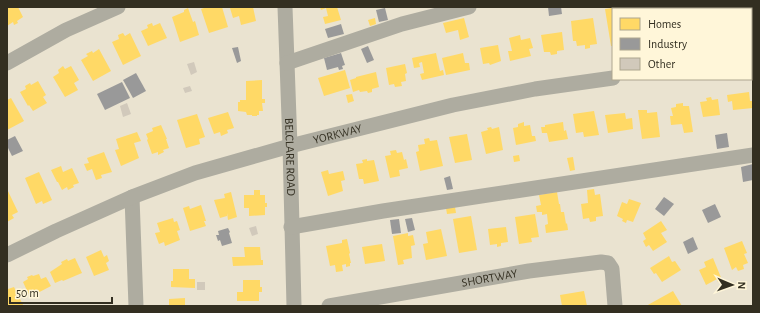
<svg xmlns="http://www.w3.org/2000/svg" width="760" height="313" font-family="'Alegreya Sans',sans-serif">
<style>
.homes{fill:#ffd966}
.industry{fill:#999}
.building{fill:#d1c9bb}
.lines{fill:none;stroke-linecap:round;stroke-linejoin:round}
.minor{stroke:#aeaca0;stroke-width:15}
.labels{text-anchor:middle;stroke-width:4;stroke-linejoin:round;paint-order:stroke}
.street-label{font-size:12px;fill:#332f21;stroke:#fff6d9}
</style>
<rect width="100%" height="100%" fill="#eae3d0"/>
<!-- homes -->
<g class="homes">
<polygon points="7,7 18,7 23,17 17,21 18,23 14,25 13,22 7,26"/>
<polygon points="207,7 222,7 228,27 209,33 201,9"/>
<polygon points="233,7 253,7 256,21 241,25 239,16 233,18 230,8"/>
<polygon points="320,7 337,7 341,20 325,24 323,17 328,16 326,8 321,10"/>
<polygon points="619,7 613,9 613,46 611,46 605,9"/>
<polygon points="734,7 753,7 753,31 751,32 751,9 734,9"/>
<polygon points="188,8 193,22 195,21 199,35 180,42 172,17 184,12 184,10"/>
<polygon points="375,18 376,24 370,26 368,20"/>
<polygon points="464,18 469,37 460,40 458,30 446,33 443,23"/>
<polygon points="593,18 597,44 590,45 590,48 585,49 585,45 577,46 576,41 573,41 571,21"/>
<polygon points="152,23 153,26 160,23 167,38 148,46 141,31 148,28 147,25"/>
<polygon points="562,32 564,50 557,51 557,54 551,55 550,52 544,52 541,35"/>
<polygon points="123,33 125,36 130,33 141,56 123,65 112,42 119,39 118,35"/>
<polygon points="520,35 521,40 530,38 533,48 529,49 531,56 510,61 508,51 512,51 509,38"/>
<polygon points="498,45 501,61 490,65 489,63 483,64 480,48"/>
<polygon points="99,49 111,71 93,81 81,60 88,56 86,54 92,51 93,53"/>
<polygon points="436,53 440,71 443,70 444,75 422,80 420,74 424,73 422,62 419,63 420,67 414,68 412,58"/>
<polygon points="463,53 465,63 469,63 470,70 446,75 442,58"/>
<polygon points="405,64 407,73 405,74 406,81 401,82 402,86 395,87 394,84 389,85 386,68"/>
<polygon points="63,66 65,69 71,66 79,80 74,83 78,90 65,97 53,77 59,73 58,70"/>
<polygon points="345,70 350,88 324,96 318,78"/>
<polygon points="376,72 379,87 372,89 372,92 368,93 367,91 360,92 359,90 353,92 350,80 356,78 356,77"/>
<polygon points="262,80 262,99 265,99 265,103 262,103 263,111 259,111 259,115 257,115 257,116 252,116 252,115 247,115 246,112 238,111 238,102 240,102 240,100 246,100 246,81"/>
<polygon points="38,81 46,95 43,97 47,103 33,111 29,105 28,106 20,92 26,89 25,86 30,83 31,85"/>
<polygon points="749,92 750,101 753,101 753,108 733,110 732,101 728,102 727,95"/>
<polygon points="352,94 354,101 348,103 346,95"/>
<polygon points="711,97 712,100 718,99 720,115 703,117 700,102 707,101 706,98"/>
<polygon points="11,98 24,121 7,130 7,100"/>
<polygon points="683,103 683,106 689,106 693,132 684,133 682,124 671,125 670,116 673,116 671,108 676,107 676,104"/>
<polygon points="638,110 647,110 647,113 657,112 660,137 642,139"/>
<polygon points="594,111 599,135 584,137 583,132 576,133 573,114"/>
<polygon points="228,112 234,128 227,130 228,133 221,136 220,132 214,134 208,118"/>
<polygon points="625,113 626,119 632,118 633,129 608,133 605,115"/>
<polygon points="197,114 205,137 199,139 200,144 186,148 177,120"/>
<polygon points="524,122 524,126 530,125 532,136 535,136 536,141 516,145 513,128 518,127 518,124"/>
<polygon points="563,122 564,131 566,130 568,139 549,142 547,133 542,133 541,127 545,127 545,125"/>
<polygon points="161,125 167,139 166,139 169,148 163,150 164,152 158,155 158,152 152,154 147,140 148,139 146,134 153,131 152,128"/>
<polygon points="491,127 492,129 499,127 503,150 486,154 481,132 488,130 487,128"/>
<polygon points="137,132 141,141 134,143 139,158 121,166 115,150 119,149 116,139"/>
<polygon points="467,134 472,160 455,163 449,137"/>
<polygon points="429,138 430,141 437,140 443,166 420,171 416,152 419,151 418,145 425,144 424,139"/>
<polygon points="396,150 397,153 402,152 404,160 406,159 408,168 399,170 400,176 390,178 385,156 391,155 390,151"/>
<polygon points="104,152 112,172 101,175 102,178 96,180 92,169 87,171 84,164 89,163 87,158"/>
<polygon points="519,155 520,161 514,162 513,156"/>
<polygon points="573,157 575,170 570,171 567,158"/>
<polygon points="367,159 367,161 374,160 379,181 364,184 363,179 359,179 356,164 363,163 362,160"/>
<polygon points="61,166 63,172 72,168 79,183 73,185 74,187 68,190 67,187 62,190 58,182 57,182 51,170"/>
<polygon points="328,170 329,174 343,171 345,180 341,181 343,191 328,196 321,172"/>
<polygon points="39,172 52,200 43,204 42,201 36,204 25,178"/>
<polygon points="7,189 18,212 12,215 14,218 7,222"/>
<polygon points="594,189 595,195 600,194 603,216 596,217 596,221 590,222 589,218 583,219 581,204 588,203 587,190"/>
<polygon points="254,190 260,190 260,195 265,195 265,203 267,203 267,207 265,207 265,215 249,216 249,208 244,208 244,195 254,195"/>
<polygon points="231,192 237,217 228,220 227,213 227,216 220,218 214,200 225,198 224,194"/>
<polygon points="557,192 559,204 560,204 561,212 564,212 566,224 567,223 568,230 546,233 545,225 548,224 547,214 542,215 542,212 537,212 536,206 541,205 539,195"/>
<polygon points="629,199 641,203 633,222 627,220 626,223 622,221 623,219 617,216 622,202 627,204"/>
<polygon points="201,205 206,221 204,221 206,226 190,231 183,208 189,206 190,209"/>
<polygon points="455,207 456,213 447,214 446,208"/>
<polygon points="535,214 539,237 531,238 532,242 519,244 515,217"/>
<polygon points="471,216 477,250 459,253 453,219"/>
<polygon points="173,218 174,222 177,221 180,230 177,231 180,240 165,246 164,242 159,244 155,233 160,232 157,223"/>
<polygon points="661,221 667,230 661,233 667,242 653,251 649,245 646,247 643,241 646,239 643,233"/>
<polygon points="506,227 508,242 501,243 501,246 497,247 497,244 490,245 488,229"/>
<polygon points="441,229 447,256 426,260 423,244 428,243 426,232"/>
<polygon points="408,233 408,236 413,235 415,245 411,246 412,258 403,260 404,264 398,265 393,236"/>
<polygon points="347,239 350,253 349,254 351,263 350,263 350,266 346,267 346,264 342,265 343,271 336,272 335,265 330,266 326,246 342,243 342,240"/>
<polygon points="742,241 747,253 744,254 748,263 743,265 744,269 738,271 736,267 732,270 724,248"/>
<polygon points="382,244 385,261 365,264 362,247"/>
<polygon points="244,247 260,247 261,260 263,260 263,265 233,266 232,257 245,257"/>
<polygon points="101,250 104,257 107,255 109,261 106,263 109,270 94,276 86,257"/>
<polygon points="669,256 672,262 675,261 681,270 662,282 656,273 654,274 650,268"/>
<polygon points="75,258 82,273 63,281 62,280 55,283 50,272 62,264 61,262 67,259 68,261"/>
<polygon points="713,258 722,280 718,282 717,279 706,285 699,270 706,267 704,262"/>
<polygon points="173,269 189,269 189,279 195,279 195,288 171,287 171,281 173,281"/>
<polygon points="39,274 41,279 46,277 51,286 30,297 23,282 28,279 27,277 32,275 33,276"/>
<polygon points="243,280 260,280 260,287 262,287 262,292 259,292 259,301 237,301 237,292 243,292"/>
<polygon points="7,287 8,289 14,287 23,305 7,306"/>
<polygon points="584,291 587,306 562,306 560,295"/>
<polygon points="673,291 682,306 646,306"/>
<polygon points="185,298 185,306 169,306 169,299"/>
</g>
<!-- industry -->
<g class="industry">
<polygon points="548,7 561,7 562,14 549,16"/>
<polygon points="385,8 388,20 379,22 376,10"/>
<polygon points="341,24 344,34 328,38 325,29"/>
<polygon points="368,46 374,60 367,63 361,49"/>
<polygon points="238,47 241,61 237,63 232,48"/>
<polygon points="341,53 345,65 342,66 343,69 339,70 338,67 327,70 324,58"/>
<polygon points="136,73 146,91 133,98 123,80"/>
<polygon points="122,82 130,98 105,110 97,94"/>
<polygon points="727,133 729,147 717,149 715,135"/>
<polygon points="15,136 23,151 12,156 7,146 7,140"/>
<polygon points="753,164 753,180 743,182 741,167"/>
<polygon points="450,176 453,189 447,190 444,178"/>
<polygon points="664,197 674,204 664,216 655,209"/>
<polygon points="715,204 721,217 708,223 702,210"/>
<polygon points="412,218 415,230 408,232 405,219"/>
<polygon points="399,219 401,233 392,234 390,220"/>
<polygon points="228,228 230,232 229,233 232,243 222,246 220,240 218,241 216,235 219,235 218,231"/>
<polygon points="693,237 698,249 688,254 683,242"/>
</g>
<!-- building -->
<g class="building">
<polygon points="194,62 197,72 191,75 187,64"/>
<polygon points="190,86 192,91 185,93 183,88"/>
<polygon points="127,103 131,114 123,117 120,106"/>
<polygon points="256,226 258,234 252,236 249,228"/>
<rect x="197" y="282" width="8" height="8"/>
</g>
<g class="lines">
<!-- minor -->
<g class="minor">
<path id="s1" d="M 285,7 L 290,146 L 294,306"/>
<polyline points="751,60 753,59"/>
<polyline points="7,63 66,30 118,7"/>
<polyline points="287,63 402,24 469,7"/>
<polyline points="132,197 136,306"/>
<polyline points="291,227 383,211 753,155"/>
<path id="s2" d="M 7,255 L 56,231 L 132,197 L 195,173 L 290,146 L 453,105 L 535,89 L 613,78"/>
<path id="s3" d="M 329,306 L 529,271 L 601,262 L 608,263 L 612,269 L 615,306"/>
</g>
</g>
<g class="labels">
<!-- street labels -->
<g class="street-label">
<text dy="4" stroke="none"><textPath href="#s2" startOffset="353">YORKWAY</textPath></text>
<text dy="4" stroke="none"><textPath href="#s1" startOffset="150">BELCLARE ROAD</textPath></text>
<text dy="4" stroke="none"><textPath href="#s3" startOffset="163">SHORTWAY</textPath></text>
</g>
</g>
<!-- border -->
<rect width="760" height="313" fill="none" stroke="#332f21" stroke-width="16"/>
<!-- legend -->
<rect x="612" y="8" width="140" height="72" fill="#fff6d9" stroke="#ada68f"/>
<rect x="620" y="18" width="20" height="12" fill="#ffd966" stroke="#ada68f"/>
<text x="648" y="28" font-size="12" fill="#332f21">Homes</text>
<rect x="620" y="38" width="20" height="12" fill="#999999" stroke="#ada68f"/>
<text x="648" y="48" font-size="12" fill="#332f21">Industry</text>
<rect x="620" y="58" width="20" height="12" fill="#d1c9bb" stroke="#ada68f"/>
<text x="648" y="68" font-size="12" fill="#332f21">Other</text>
<!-- north arrow -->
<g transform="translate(732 285) rotate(92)" stroke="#fff6d9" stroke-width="3" paint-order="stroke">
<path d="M0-3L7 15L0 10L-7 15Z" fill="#332f21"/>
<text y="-6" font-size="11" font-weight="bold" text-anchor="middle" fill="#332f21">N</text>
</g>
<!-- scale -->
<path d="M10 297v6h102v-6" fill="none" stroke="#332f21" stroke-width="2"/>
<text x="16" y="297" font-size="12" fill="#332f21" stroke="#fff6d9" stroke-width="3" paint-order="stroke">50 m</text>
</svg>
